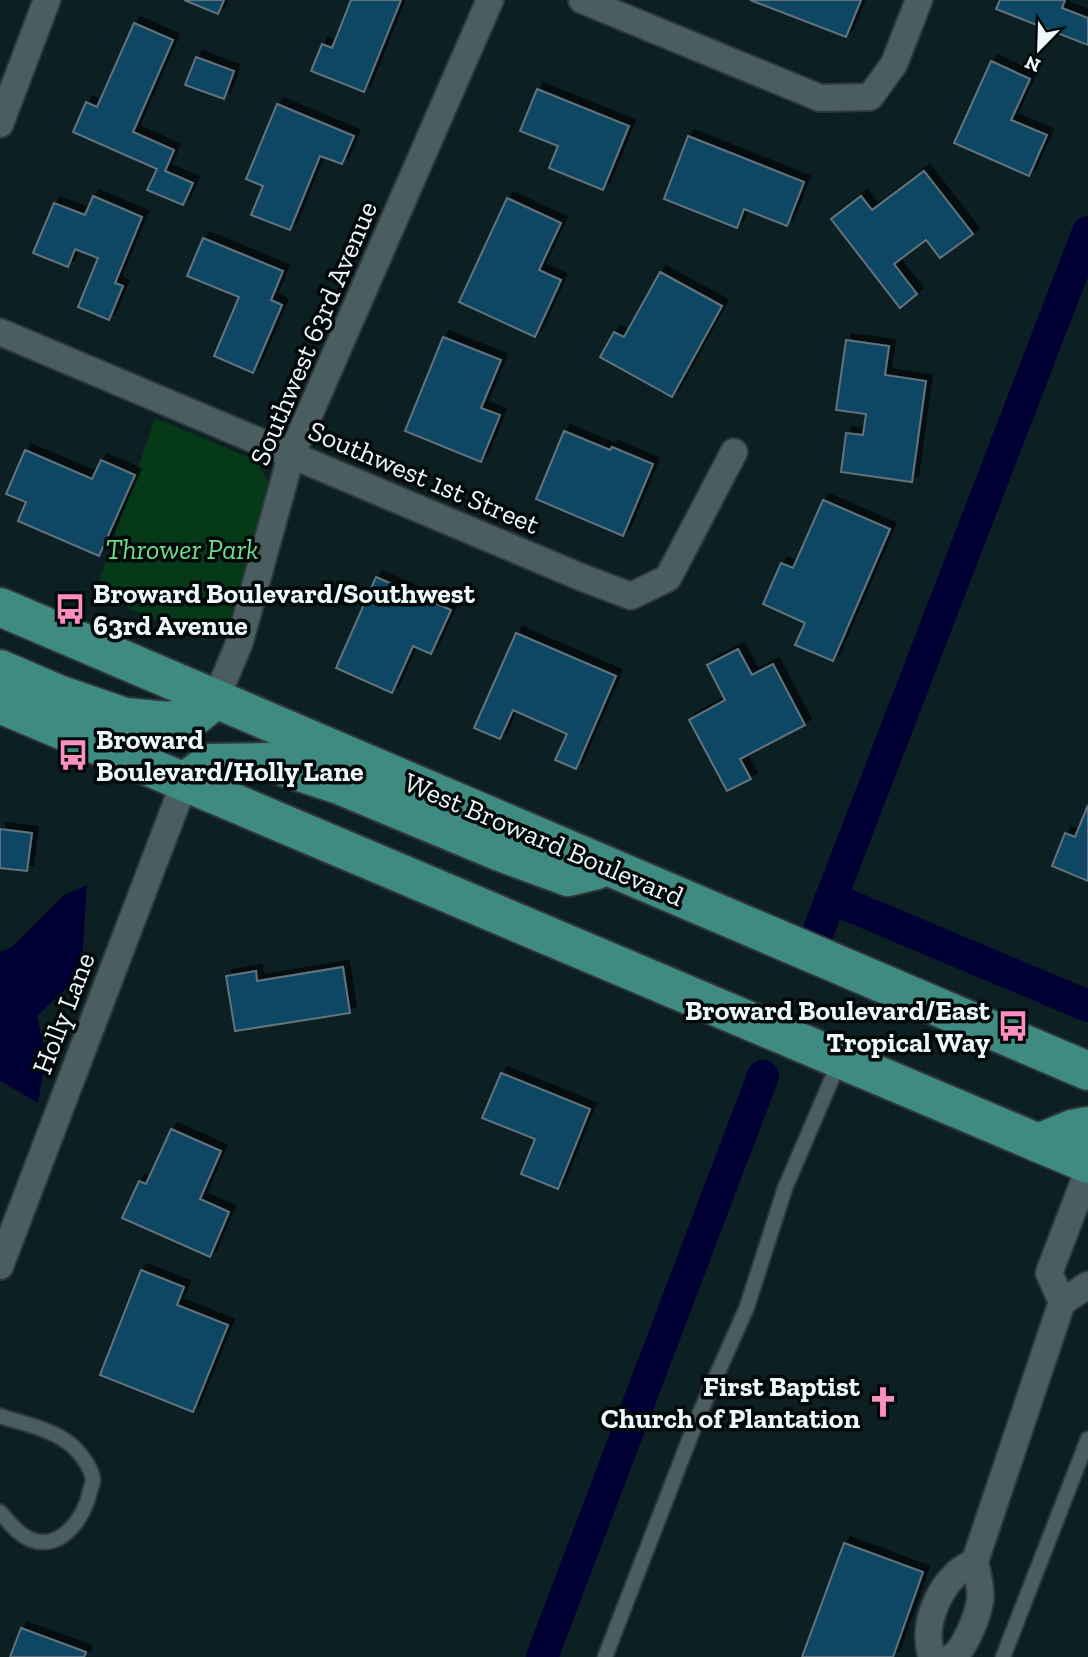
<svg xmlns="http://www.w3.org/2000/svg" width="1088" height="1657" font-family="'Zilla Slab',serif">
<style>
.park{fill:#063918}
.water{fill:#010034}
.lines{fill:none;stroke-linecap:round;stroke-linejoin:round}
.canal{stroke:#010034;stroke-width:32}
.building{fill:#0b4663;stroke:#63737e;stroke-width:2;filter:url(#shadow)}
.service-casing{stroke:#2f393c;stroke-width:18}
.minor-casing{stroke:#2f393c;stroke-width:30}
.primary-casing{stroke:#2f393c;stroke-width:42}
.service{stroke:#4a5e62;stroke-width:14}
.minor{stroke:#4a5e62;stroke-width:26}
.primary{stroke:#3f8a81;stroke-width:38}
.labels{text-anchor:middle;stroke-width:7;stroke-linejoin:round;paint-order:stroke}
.street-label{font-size:28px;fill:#ecf8fa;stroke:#030809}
.park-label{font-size:28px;font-style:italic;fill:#6ede8b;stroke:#030809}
.poi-label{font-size:28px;font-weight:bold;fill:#ecf8fa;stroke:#030809;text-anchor:start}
</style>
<defs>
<filter id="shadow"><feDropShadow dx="6" dy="-6" stdDeviation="0" flood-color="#0009"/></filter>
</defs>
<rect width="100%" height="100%" fill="#0c2023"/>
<!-- park -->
<polygon class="park" points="155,418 255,460 269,483 269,504 229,622 205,641 95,594"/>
<!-- water -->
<polygon class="water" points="87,885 81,974 37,1016 46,1055 38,1103 0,1081 0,952 12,947 64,895"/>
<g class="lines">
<!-- canal -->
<g class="canal">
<polyline points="831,898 1088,1006"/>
<polyline points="818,932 1088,232"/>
<polyline points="542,1657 763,1076"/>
</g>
</g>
<!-- building -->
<g class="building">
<polygon points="184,0 224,0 218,14"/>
<polygon points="351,0 401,0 364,92 311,71 322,44 332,48"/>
<polygon points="750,0 861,0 846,37"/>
<polygon points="1000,0 1065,0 1062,8 1088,18 1088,45 996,9"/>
<polygon points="134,23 173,40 133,132 174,150 165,171 193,183 183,205 147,190 157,169 73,132 86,102 97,107"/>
<polygon points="196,57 234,71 224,99 185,85"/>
<polygon points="991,61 1030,79 1011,120 1047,135 1029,176 954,143"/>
<polygon points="537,89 629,126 603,190 549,168 558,146 520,131"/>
<polygon points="277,104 354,136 342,164 320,156 290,230 251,215 263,186 246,179"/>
<polygon points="688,136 804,182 787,226 744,209 737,228 664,199"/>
<polygon points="924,171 973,234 940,258 926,240 894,264 917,294 900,308 831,219 861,196 872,210"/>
<polygon points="93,196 142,217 115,283 123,286 109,320 78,307 98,258 75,249 68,267 33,253 54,203 85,215"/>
<polygon points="507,198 561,223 539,270 561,280 535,337 459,302"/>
<polygon points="203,238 283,271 271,300 282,305 253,373 214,356 239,297 187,276"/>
<polygon points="660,272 722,306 672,397 600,357 614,332 624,337"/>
<polygon points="443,337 501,360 481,408 500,415 481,462 405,431"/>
<polygon points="846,340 889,346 885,375 926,381 912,482 841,472 846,433 863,435 866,414 836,410"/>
<polygon points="564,431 610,450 612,447 653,464 623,536 536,499"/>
<polygon points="25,450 92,479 101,460 135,475 99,556 18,521 26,502 6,494"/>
<polygon points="823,500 890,529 833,661 795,645 805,623 763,604 781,563 793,568"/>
<polygon points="376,577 451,610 431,654 413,646 392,693 336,668"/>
<polygon points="516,633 616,676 576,769 555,760 567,734 513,710 500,739 474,728"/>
<polygon points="738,649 752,675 773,664 805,725 740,759 751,779 727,791 689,720 725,700 707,665"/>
<polygon points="1088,805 1088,881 1052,866 1065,833 1075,837"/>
<polygon points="0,829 32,833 27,871 0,868"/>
<polygon points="343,967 350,1013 235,1031 226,976 256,971 257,981"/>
<polygon points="501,1073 590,1109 558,1189 521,1174 535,1139 482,1118"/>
<polygon points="171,1129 221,1151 200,1199 229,1212 210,1257 122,1218 139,1181 146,1184"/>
<polygon points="141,1270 184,1287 177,1305 228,1325 193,1412 100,1375"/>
<polygon points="844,1543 923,1572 893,1657 802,1657"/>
<polygon points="21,1628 86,1652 84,1657 10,1657"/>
</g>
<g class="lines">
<defs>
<g id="service">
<path d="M 0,1416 C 21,1423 47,1428 66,1441 C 77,1448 92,1467 93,1480 C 93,1484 91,1487 90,1491 C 85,1516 62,1551 32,1540 C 18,1535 10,1523 0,1512"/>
<polyline points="605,1657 698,1417 747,1307 785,1188 840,1060"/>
<polyline points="1003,1657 1088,1439"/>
</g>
<g id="minor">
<polyline points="582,0 820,98 870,97 894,64 919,0"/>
<polyline points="0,124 47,0"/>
<polyline points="0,332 583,578 631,596 668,578 734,452"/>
<polyline points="216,699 240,641 291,456 490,0"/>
<polyline points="0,1266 185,781"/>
<polyline points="1062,1302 1049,1273 1088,1171"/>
<path d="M 932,1657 C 922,1630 935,1594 956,1574 C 961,1569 969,1565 975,1561"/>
<path d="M 952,1657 C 964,1651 978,1615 980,1601 C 982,1589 977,1573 975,1561 L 1062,1302 L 1088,1285"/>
</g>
<g id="primary">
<polyline points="0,607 1088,1071"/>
<polyline points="0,669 58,694 125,717 168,721 195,716 216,699"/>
<polyline points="0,704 1088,1164"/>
<polyline points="185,781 210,763 269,762 339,785 500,852 568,877 597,870"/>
<polyline points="1038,1143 1072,1129 1088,1126"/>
</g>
</defs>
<!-- service casing -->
<use href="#service" class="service-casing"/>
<!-- minor casing -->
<use href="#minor" class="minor-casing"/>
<!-- primary casing -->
<use href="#primary" class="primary-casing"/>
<!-- service -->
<use href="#service" class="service"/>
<!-- minor -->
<use href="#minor" class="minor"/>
<!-- primary -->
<use href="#primary" class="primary"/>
</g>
<!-- icons -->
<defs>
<symbol id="bus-bare" viewBox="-9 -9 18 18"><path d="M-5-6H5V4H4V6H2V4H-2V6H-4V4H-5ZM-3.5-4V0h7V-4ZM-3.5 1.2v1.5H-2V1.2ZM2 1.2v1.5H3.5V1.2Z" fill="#fd8ec0" stroke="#030809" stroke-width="2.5" paint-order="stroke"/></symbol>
<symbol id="church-bare" viewBox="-9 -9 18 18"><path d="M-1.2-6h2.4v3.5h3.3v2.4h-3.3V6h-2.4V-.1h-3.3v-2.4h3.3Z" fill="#fd8ec0" stroke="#030809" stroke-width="2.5" paint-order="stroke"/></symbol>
</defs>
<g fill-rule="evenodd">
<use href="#bus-bare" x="48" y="587" width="44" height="44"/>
<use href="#bus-bare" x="51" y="733" width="44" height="44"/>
<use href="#bus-bare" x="991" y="1004" width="44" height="44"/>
<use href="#church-bare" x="861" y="1380" width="44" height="44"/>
</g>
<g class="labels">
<!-- street labels -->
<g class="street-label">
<text transform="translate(313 333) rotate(-67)" y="10">Southwest 63rd Avenue</text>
<text transform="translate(424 477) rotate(23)" y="10">Southwest 1st Street</text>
<text transform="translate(544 839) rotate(23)" y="10">West Broward Boulevard</text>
<text transform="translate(63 1013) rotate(-69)" y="10">Holly Lane</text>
</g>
<!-- park labels -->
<g class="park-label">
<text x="182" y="559">Thrower Park</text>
</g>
<!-- poi labels -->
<g class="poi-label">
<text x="93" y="603">Broward Boulevard/Southwest<tspan x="93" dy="32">63rd Avenue</tspan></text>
<text x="96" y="749">Broward<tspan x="96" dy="32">Boulevard/Holly Lane</tspan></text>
<text x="990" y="1020" text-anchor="end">Broward Boulevard/East<tspan x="990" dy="32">Tropical Way</tspan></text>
<text x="860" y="1396" text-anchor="end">First Baptist<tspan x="860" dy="32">Church of Plantation</tspan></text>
</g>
</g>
<!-- north arrow -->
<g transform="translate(1039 49) rotate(203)" stroke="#030809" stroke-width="5" paint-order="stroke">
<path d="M0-5L12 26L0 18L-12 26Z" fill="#ecf8fa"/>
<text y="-10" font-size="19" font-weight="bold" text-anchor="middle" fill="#ecf8fa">N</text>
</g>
</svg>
